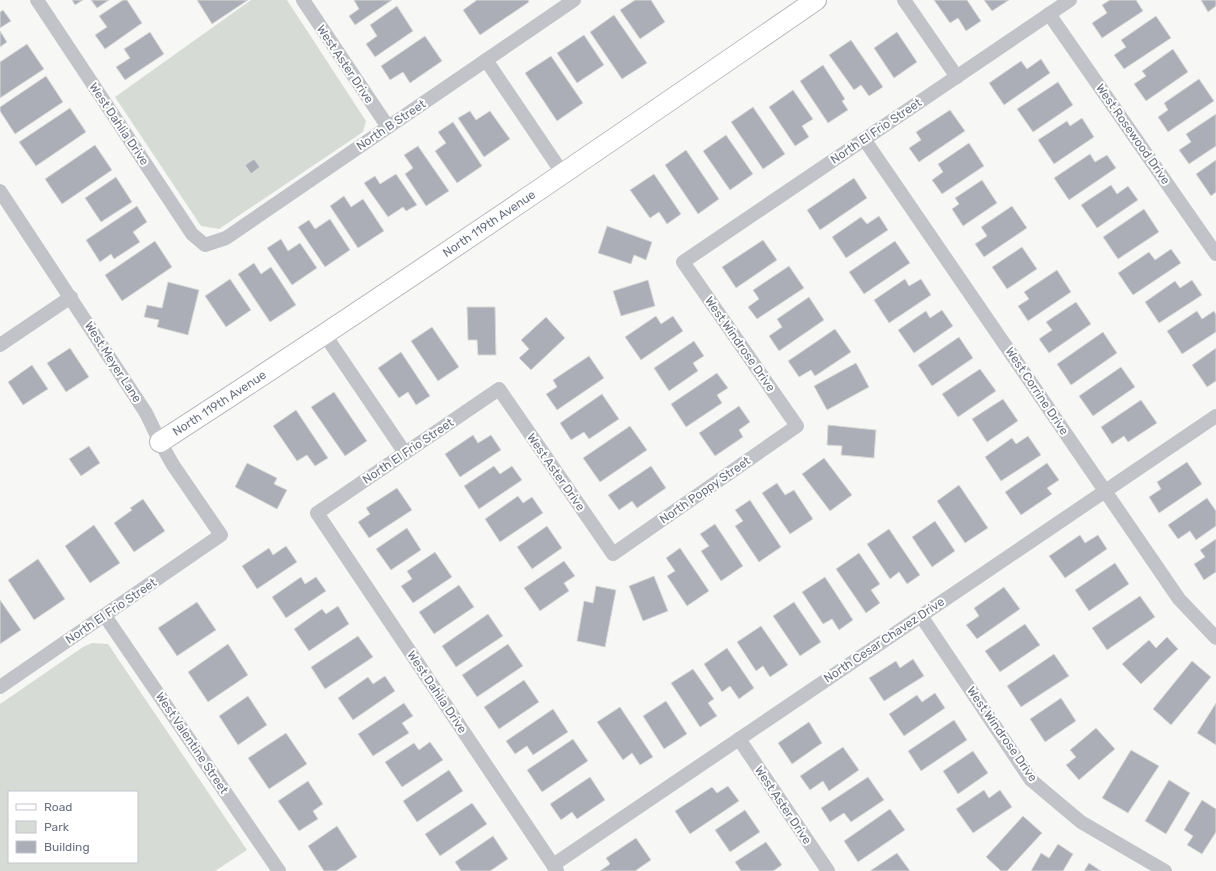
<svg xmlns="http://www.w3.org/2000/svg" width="1216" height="871" font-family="Rubik,sans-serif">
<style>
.green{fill:#d6dcd5;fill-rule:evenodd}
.building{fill:#abaeb6;stroke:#d9d9d8}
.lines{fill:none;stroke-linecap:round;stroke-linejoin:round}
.secondary-casing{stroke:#b6b8be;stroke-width:22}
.street{stroke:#c2c3c8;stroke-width:14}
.secondary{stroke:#fff;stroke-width:20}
.labels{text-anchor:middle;stroke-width:4;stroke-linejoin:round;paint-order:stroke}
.street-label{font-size:12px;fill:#6b7182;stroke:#fff}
</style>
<rect width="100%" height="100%" fill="#f7f8f5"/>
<!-- green -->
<g class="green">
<polygon points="251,0 287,0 366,121 363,132 219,229 201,226 115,97"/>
<path d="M 92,643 L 108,644 L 247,850 L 215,871 L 0,871 L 0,704 L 83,647 ZM 9,792 L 137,792 L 137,862 L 9,862 Z"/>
</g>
<!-- building -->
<g class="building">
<polygon points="72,0 83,0 75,5"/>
<polygon points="91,0 109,0 97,8"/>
<polygon points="123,0 127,0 142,23 105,49 95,35 107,27 99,16"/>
<polygon points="197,0 248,0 212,24"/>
<polygon points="354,0 392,0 355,25 349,16 359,9"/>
<polygon points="477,0 528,0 529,2 480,35 463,10"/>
<polygon points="635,0 651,0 665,22 640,39 620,10"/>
<polygon points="934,0 967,0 981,21 966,31 958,18 950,23"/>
<polygon points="984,0 1009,0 992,11"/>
<polygon points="1110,0 1136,0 1143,11 1102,38 1092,23 1107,13 1102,5"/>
<polygon points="1201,0 1216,0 1216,6 1208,12"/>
<polygon points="397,6 413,31 375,57 366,44 377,36 370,25"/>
<polygon points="3,10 11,21 0,28 0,12"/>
<polygon points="614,15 647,63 622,79 590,32"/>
<polygon points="1156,16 1171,38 1124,69 1114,55 1126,47 1121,40"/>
<polygon points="0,31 7,42 0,47"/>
<polygon points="150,32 164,54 125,80 116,67 130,58 124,49"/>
<polygon points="897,32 917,62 894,78 874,48"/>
<polygon points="584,35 604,65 577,83 557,53"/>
<polygon points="425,36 442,61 410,83 403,72 390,80 381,66"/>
<polygon points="851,40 883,87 869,96 861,85 854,90 829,55"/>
<polygon points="27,44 44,69 0,98 0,62"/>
<polygon points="1173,49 1188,72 1146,101 1134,84 1146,76 1142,71"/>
<polygon points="551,56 583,103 557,121 525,73"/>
<polygon points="1041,59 1050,73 1004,105 989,83 1021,61 1027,69"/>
<polygon points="823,65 845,99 842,101 848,110 828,123 800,81"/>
<polygon points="46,76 63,102 15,134 0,111 0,107"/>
<polygon points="1199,79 1214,101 1168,132 1158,117 1168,110 1164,103"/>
<polygon points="1058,82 1073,105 1033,132 1017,109"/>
<polygon points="793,90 813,119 802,126 809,137 795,146 769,107"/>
<polygon points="753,107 785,154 763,169 731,122"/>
<polygon points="70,108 86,132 36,166 19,142"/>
<polygon points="950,110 965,131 919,162 909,148 921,140 916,132"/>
<polygon points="470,111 476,120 490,111 510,139 484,157 458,118"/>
<polygon points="1216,114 1216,146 1189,164 1179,150 1191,142 1186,134"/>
<polygon points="1082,118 1094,137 1054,164 1038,140 1067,121 1070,126"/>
<polygon points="453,122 482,166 457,183 435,151 446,143 438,132"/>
<polygon points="726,135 753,174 730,190 703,151"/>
<polygon points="969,143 984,166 942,194 932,180 943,172 938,164"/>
<polygon points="95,145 112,170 62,204 45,179"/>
<polygon points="418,146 449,191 426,206 405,174 413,168 404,155"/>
<polygon points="686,150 719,199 698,214 665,165"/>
<polygon points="1090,154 1095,162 1107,155 1116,168 1069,200 1054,178"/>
<polygon points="254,159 260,167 251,174 245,165"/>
<polygon points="1216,160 1216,192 1211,196 1196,174"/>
<polygon points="396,174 417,205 406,211 403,207 388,217 364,183 375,176 380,184"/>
<polygon points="654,174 681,214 667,224 659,212 650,218 630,190"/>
<polygon points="116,177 132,202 101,222 85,198"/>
<polygon points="854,178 867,198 820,230 807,210"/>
<polygon points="982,180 997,203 963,226 952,209 959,204 955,198"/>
<polygon points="1111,185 1117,194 1128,186 1138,200 1097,228 1081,205"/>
<polygon points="344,196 351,207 363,199 384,231 358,248 330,206"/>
<polygon points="137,206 147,222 133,232 140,242 114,259 111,254 100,262 86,240"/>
<polygon points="1012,206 1027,228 984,257 975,244 987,236 981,227"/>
<polygon points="1144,209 1159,232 1118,259 1103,237"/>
<polygon points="879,216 888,230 846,258 832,237 861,217 867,224"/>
<polygon points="330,219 350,250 325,267 298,227 309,220 315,229"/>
<polygon points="607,226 652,242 646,260 634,255 631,264 598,253"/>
<polygon points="281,239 288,251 300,243 317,268 292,285 267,248"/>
<polygon points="763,240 777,260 736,288 722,267"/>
<polygon points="155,241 172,267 122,301 105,275"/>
<polygon points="895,241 910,263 864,294 849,272"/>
<polygon points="1022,247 1037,269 1007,289 992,267"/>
<polygon points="1171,249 1181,263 1133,295 1118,273 1149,252 1155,260"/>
<polygon points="254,263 261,274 271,267 296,305 270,322 238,274"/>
<polygon points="789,266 804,288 757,319 748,307 759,299 753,290"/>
<polygon points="1057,270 1071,292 1028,321 1018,306 1029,299 1024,292"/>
<polygon points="230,279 251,310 226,327 205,296"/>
<polygon points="905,279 909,286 921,279 931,295 889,323 874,300"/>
<polygon points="648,280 655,306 621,316 613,291"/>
<polygon points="1192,280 1202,295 1159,323 1145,302 1175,281 1180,288"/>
<polygon points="168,282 199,290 188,335 157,327 159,320 144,317 147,305 162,308"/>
<polygon points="809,297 824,320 779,351 769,336 782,327 777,319"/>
<polygon points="1076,302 1091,324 1049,353 1039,339 1052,330 1046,322"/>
<polygon points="467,307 495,307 496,355 478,355 477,340 468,340"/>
<polygon points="942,310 953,326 914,353 898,330 926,311 930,318"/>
<polygon points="1197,311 1202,319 1214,311 1216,315 1216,332 1182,354 1167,331"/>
<polygon points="656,316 661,324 673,316 683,331 641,360 625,337"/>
<polygon points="546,317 565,338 531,370 519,358 529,349 521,340"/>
<polygon points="432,327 459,367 438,381 411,341"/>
<polygon points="835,329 851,352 815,376 811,370 799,377 788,361"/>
<polygon points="1103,332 1117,353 1071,385 1057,364"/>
<polygon points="959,337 973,358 932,386 918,365"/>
<polygon points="694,341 704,356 693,363 698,371 669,391 654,368"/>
<polygon points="70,348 89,377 66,392 47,363"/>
<polygon points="1216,348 1216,381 1207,387 1192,365"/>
<polygon points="401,352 430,396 416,405 408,392 399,398 378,368"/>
<polygon points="589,356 604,378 557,410 546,394 557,387 553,380"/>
<polygon points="856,363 869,387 827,410 814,386"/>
<polygon points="32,365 48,389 23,405 8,382"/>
<polygon points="1121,367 1135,387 1093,416 1079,396"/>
<polygon points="980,369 996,391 958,417 942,394"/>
<polygon points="717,373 728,388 717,395 722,403 686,427 671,404"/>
<polygon points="334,392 367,441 345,456 311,407"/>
<polygon points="602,394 619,419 589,439 584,432 571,440 560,423"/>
<polygon points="1003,399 1018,421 987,442 972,419"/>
<polygon points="1141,400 1157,423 1128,442 1124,436 1112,444 1101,427"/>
<polygon points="739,406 750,422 739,430 743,437 715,456 699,433"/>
<polygon points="296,410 328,458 315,466 307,455 297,461 273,426"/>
<polygon points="828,425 876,430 874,458 841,455 842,446 827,445"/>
<polygon points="630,426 647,450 600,482 583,458"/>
<polygon points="473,435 478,443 491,435 501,450 460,477 445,454"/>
<polygon points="1028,436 1041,455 1001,481 985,457 1012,438 1016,444"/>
<polygon points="89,446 100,463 81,476 69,459"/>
<polygon points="824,458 852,495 830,511 802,474"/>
<polygon points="1187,462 1202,484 1159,513 1149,497 1161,489 1157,482"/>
<polygon points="247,463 277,478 274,484 287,490 277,509 235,487"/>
<polygon points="1047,463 1059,480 1047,488 1052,494 1021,515 1005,492"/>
<polygon points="494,466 500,474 512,466 522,480 479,509 464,486"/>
<polygon points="651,466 666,488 637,508 632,501 619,510 608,495"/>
<polygon points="777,483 785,495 794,490 813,519 790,534 762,493"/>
<polygon points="959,485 988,528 965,543 937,501"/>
<polygon points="397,488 412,510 369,538 358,522 370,514 366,508"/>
<polygon points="518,496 523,503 532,497 543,513 500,542 485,519"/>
<polygon points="1207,498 1216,511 1216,526 1196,540 1190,531 1178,539 1168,525"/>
<polygon points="143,499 165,531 134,552 114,523 132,510 130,508"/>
<polygon points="750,500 781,547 759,562 735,526 743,521 735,510"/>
<polygon points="935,521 955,551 932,567 912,537"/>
<polygon points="715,524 743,566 721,581 701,551 709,546 700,534"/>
<polygon points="94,525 120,563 90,583 65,546"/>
<polygon points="547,526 562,548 532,569 517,547"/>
<polygon points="407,528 421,550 391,570 376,549"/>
<polygon points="889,529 920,575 907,584 899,572 890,579 867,544"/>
<polygon points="1080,535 1085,543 1098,535 1107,549 1065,578 1049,556"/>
<polygon points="1216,539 1216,572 1204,580 1194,564 1205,557 1200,550"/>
<polygon points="286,546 297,562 257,589 242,566 269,548 273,555"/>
<polygon points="680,548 709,591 687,606 667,576 675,571 666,558"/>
<polygon points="435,552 452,577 413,603 401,586 412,579 407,571"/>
<polygon points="859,553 880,584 871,590 880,603 866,613 836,569"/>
<polygon points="38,559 65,599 34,620 8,580"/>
<polygon points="564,561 575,576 564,583 569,591 540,611 524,588"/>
<polygon points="1115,563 1129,584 1089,611 1075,590"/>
<polygon points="654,576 668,611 643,621 629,586"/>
<polygon points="301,577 305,584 316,577 326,591 286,618 272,597"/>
<polygon points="825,577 853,620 839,630 832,619 823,624 802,592"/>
<polygon points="459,585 474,607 434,634 419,612"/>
<polygon points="596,586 616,590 605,647 577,641 584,601 593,603"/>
<polygon points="1004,587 1020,609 977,639 966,625 979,616 974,608"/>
<polygon points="1140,596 1155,617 1107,650 1092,628"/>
<polygon points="0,600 21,630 0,644"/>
<polygon points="197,602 216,630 177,656 158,628"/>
<polygon points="794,602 821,642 800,656 773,616"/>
<polygon points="338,606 349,624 309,651 294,629 322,609 326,614"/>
<polygon points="488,614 503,636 456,667 442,646"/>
<polygon points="1025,624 1040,645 1000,672 985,651"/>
<polygon points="761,626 788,665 770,677 763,666 756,671 737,642"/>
<polygon points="358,636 373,657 325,689 311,667"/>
<polygon points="1167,637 1178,649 1141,684 1122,664 1149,640 1156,648"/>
<polygon points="228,644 248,675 208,702 188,672"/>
<polygon points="508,644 523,666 477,697 462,675"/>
<polygon points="727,648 754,688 739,699 730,686 722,692 704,664"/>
<polygon points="1054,654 1069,676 1021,707 1007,686"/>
<polygon points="913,659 924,676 884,701 869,678 896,661 900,668"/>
<polygon points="1192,661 1211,677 1171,725 1153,709"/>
<polygon points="693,669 714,699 708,703 717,716 700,727 671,683"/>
<polygon points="385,676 395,691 353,720 338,698 368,677 373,684"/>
<polygon points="524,680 539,702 499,729 484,707"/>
<polygon points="935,693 945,708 904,736 889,714 917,695 922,702"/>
<polygon points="248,696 267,725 238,745 219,716"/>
<polygon points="1061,698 1076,721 1045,742 1030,719"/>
<polygon points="666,701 687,734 664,749 643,716"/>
<polygon points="404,703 413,716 402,723 409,733 373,756 358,734"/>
<polygon points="1216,703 1216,745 1197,733"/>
<polygon points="620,707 653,757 640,765 632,753 623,760 597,722"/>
<polygon points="553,709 568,732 533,755 527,746 515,754 506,741"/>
<polygon points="954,720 967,740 921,771 908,751"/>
<polygon points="809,722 822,743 792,764 778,743"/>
<polygon points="1096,728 1115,749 1079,780 1066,765 1076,757 1070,750"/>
<polygon points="286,733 307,764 269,789 248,758"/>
<polygon points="573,739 588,761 542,792 527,770"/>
<polygon points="430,742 443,760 402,787 385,762 414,743 419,750"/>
<polygon points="843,747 859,770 829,791 823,781 810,790 800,776"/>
<polygon points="1131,750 1159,766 1128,813 1102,798"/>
<polygon points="973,751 988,773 958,794 943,771"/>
<polygon points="449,770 463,791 417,822 403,801"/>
<polygon points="590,777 605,800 577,819 572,812 561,820 550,804"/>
<polygon points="868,777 884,800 851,822 844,813 830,822 821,808"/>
<polygon points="1169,780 1190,793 1166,834 1145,821"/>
<polygon points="308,781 323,804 313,811 318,819 299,831 278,801"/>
<polygon points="728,786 739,801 690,834 675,811 712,787 717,793"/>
<polygon points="984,790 989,798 1000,790 1012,807 973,833 956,809"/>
<polygon points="1202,800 1216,809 1216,832 1202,854 1187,845 1193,836 1184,830"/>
<polygon points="472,803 487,824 440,856 425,834"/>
<polygon points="890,809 905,830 858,862 844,841"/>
<polygon points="745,810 760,832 730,852 715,830"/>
<polygon points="1023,816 1042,833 1007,871 1001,871 986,857"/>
<polygon points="337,826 357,857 336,871 324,871 308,846"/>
<polygon points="493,836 508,859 490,871 461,871 455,862"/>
<polygon points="636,838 651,860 635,871 600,871 610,864 606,858"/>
<polygon points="766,842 782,865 773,871 741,871 735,862"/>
<polygon points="1058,844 1073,854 1063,871 1031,871 1041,853 1049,858"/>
<polygon points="897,853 910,871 870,871"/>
<polygon points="1089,863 1101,871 1084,871"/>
</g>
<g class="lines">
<defs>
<g id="secondary">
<path id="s1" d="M 160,442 C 381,299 598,150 816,0"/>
</g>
</defs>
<!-- secondary casing -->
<use href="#secondary" class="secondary-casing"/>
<!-- street -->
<g class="street">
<polyline points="37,0 192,234 205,245 226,238 574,0"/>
<polyline points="303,0 388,127"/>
<polyline points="904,0 957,77"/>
<polyline points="1049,14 1216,254"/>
<polyline points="486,60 563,174"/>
<polyline points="864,139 1179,599 1216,638"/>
<polyline points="0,191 146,413 160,442 173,465 221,535 0,687"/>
<polyline points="325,335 405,453"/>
<polyline points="0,345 71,297"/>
<polyline points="105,616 279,871"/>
<polyline points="921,616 1031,780 1081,822 1165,871"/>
<polyline points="739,739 828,871"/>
<polyline points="553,865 1216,416"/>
<polyline points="557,871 317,513 499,389 613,554 797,426 683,262 1070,0"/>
</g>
<!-- secondary -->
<use href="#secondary" class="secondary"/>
</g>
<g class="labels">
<!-- street labels -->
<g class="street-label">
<text transform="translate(345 64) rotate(56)" y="4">West Aster Drive</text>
<text transform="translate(119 124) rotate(56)" y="4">West Dahlia Drive</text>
<text transform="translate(391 125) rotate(-34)" y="4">North B Street</text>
<text transform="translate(876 131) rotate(-34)" y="4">North El Frio Street</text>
<text transform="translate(1133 134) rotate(55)" y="4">West Rosewood Drive</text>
<text dy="4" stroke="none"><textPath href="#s1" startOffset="395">North 119th Avenue</textPath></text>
<text transform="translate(740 344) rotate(55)" y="4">West Windrose Drive</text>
<text transform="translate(113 362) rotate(57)" y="4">West Meyer Lane</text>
<text transform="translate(1037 391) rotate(56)" y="4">West Corrine Drive</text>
<text dy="4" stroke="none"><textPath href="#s1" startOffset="71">North 119th Avenue</textPath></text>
<text transform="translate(408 451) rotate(-34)" y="4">North El Frio Street</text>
<text transform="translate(556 472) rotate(55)" y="4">West Aster Drive</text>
<text transform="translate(705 490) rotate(-35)" y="4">North Poppy Street</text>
<text transform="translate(111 611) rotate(-34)" y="4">North El Frio Street</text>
<text transform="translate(884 640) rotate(-34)" y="4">North Cesar Chavez Drive</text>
<text transform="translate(437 692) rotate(56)" y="4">West Dahlia Drive</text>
<text transform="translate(1002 734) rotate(55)" y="4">West Windrose Drive</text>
<text transform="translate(192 743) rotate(56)" y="4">West Valentine Street</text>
<text transform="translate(783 805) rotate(56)" y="4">West Aster Drive</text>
</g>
</g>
<!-- legend -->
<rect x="8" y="791" width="130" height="72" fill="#ffffff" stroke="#c4c6cd"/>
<rect x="16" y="804" width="20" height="6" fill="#ffffff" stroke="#c4c6cd"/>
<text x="44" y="811" font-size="12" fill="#6b7182">Road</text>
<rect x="16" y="821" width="20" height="12" fill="#d6dcd5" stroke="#c4c6cd"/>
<text x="44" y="831" font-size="12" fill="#6b7182">Park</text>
<rect x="16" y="841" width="20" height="12" fill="#abaeb6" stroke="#c4c6cd"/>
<text x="44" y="851" font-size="12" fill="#6b7182">Building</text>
</svg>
